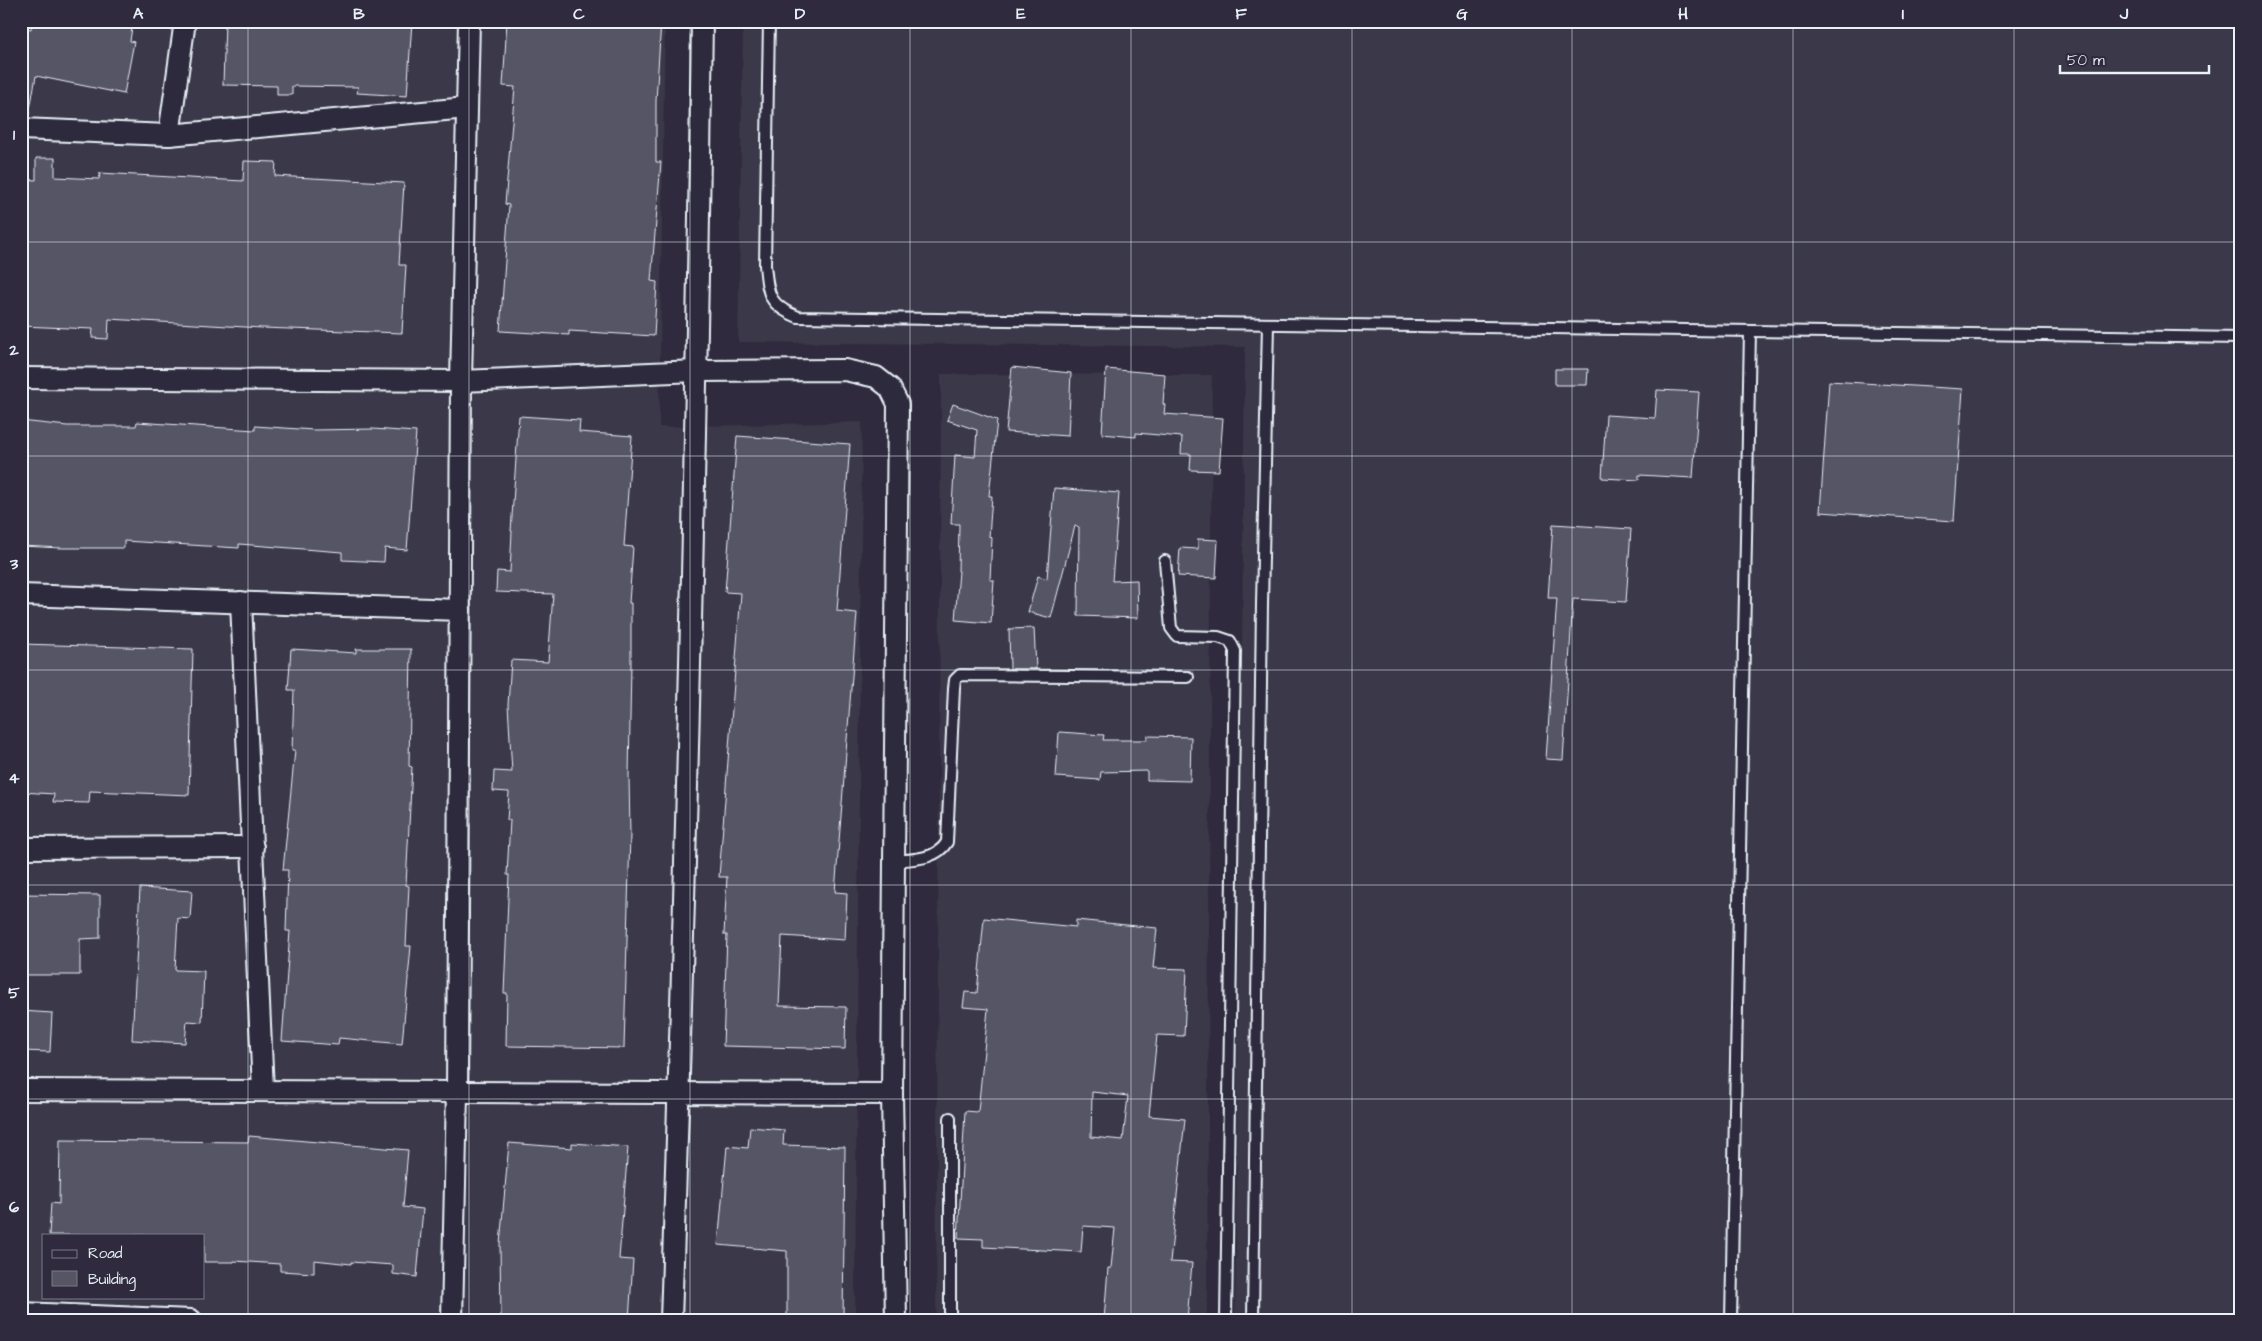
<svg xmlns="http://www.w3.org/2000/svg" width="2262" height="1341" font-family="'Architects Daughter',sans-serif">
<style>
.built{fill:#3b3749;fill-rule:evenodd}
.building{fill:#575565;stroke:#e8f1f8;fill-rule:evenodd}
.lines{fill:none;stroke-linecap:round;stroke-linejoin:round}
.service-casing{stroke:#e8f1f8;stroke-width:14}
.minor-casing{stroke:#e8f1f8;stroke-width:24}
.service{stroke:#2f2a3d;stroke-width:10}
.minor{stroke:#2f2a3d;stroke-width:20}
.grid{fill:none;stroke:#e8f1f8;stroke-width:1;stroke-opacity:0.55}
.neatline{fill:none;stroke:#e8f1f8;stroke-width:2}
.grid-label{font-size:16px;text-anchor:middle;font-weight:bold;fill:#e8f1f8}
</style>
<rect width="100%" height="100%" fill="#2f2a3d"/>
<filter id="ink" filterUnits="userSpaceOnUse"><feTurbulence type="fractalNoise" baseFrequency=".02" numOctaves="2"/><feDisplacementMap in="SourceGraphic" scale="10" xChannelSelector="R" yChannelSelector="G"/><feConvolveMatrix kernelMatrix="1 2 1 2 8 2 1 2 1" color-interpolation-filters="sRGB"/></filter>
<g filter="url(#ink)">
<!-- built -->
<g class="built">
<path d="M 21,21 L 665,21 L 659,427 L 862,422 L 855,1320 L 21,1320 ZM 44,1235 L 204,1235 L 204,1297 L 44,1297 Z"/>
<polygon points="743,21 2241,21 2241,1320 1235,1320 1245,347 738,342"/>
<polygon points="941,374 1212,375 1207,1320 936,1320"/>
</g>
<!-- building -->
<g class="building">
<polygon points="32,21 133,21 130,41 134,42 124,94 36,76 29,115 21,114 21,27 31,29"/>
<polygon points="225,21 412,21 407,96 357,93 358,87 292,86 292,95 277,95 277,86 223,85"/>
<polygon points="507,21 661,21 656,101 656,162 661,162 651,281 657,282 654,336 569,331 569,335 500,331 509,205 505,204 515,87 503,86"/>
<polygon points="36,158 55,158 55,177 99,179 100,173 243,181 244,161 276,162 275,176 404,183 399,265 406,265 402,333 262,328 109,319 108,339 92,338 93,329 21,326 21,179 36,180"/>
<polygon points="1012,367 1071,373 1068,436 1006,432"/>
<polygon points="1106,369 1165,374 1163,404 1165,405 1164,414 1223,418 1219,471 1190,470 1191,454 1181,454 1182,437 1136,433 1136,437 1102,434"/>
<polygon points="1555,369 1588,369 1587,385 1555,385"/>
<polygon points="1829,381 1963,389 1954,521 1820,512"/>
<polygon points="1657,390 1699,392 1693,478 1639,475 1639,480 1602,478 1606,415 1655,418"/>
<polygon points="953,404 997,420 989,496 992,496 989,537 992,538 990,580 994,580 991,623 955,620 959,571 958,571 959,524 951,524 955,455 975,457 977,430 947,420"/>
<polygon points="519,416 580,420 579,432 632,436 624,546 633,547 629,603 631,603 631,664 629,776 630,834 624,1048 506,1046 507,993 504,993 509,875 507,875 510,820 507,820 509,792 493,791 494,771 512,772 508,705 511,660 548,662 553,594 496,592 497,571 510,572 512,531 511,531"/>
<polygon points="21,421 67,426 136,426 137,422 255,430 255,426 314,430 373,429 416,432 407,550 385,548 384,562 342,560 342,552 239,544 239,548 124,541 124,548 62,548 21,546"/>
<polygon points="737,436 850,444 837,611 857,613 835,892 847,893 845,940 782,936 779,1006 846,1007 845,1049 723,1046 727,935 724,935 727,877 719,877 741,593 725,592"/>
<polygon points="1054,488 1119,493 1112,581 1137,580 1138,618 1078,616 1079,527 1075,526 1051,618 1028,612 1038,576 1047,579"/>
<polygon points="1553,524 1631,529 1626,602 1573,599 1563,760 1546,759 1557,598 1548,598"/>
<polygon points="1198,539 1218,540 1216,578 1178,576 1180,548 1198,549"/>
<polygon points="1034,628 1036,669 1010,669 1009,629"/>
<polygon points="21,644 193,649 189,795 90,791 89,803 53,802 54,794 22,792 26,714 21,714"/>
<polygon points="291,649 356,653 356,649 411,649 409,766 412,767 406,885 409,886 406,946 411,946 402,1044 339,1038 338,1045 282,1041 290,931 286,931 288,870 283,870 295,750 292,750 294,690 288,690"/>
<polygon points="1059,732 1104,735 1103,740 1147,740 1147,736 1191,737 1190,781 1147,780 1147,771 1101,772 1100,780 1056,777"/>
<polygon points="140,888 192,891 190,919 178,918 175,970 204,971 202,1022 187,1021 185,1043 132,1040"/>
<polygon points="21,894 100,895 100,938 80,939 80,975 21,975"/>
<path d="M 984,918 L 1076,927 L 1076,920 L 1157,928 L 1153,968 L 1187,969 L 1184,1036 L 1157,1035 L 1149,1116 L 1185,1119 L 1170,1262 L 1192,1263 L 1187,1320 L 1104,1320 L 1108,1268 L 1111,1268 L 1115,1228 L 1083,1226 L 1081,1252 L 983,1247 L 983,1239 L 958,1238 L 965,1111 L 978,1112 L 988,1009 L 963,1007 L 965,992 L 977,993 ZM 1092,1092 L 1128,1096 L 1123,1140 L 1091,1137 Z"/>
<polygon points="21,1011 52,1013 50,1052 21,1051"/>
<polygon points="750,1127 784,1130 783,1145 845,1147 843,1320 787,1320 787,1251 718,1245 727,1146 748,1148"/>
<polygon points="249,1136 408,1150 403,1207 423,1209 417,1277 393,1274 393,1265 351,1262 351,1264 314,1260 314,1273 280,1271 280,1264 234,1261 234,1262 204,1262 204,1235 49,1235 51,1203 59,1204 60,1140 248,1142"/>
<polygon points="509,1143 572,1148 572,1143 628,1147 619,1259 633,1260 629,1320 501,1320 500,1244"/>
</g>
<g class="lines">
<defs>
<g id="service">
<path d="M 769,21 L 765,265 C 768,294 768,305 798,317 L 2241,338"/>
<polyline points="1165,561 1171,628 1177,636 1218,637 1230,641 1235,651 1226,1320"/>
<path d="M 894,861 C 913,859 936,860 947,842 L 954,688 L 955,680 L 960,675 L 1188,677"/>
<polyline points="950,1118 950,1320"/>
<polyline points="1253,1320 1262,604 1268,324"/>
<polyline points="1731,1320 1750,331"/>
</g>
<g id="minor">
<polyline points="21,129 169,135 467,108"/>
<polyline points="169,135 185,21"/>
<polyline points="21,378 461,381 697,371 845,370 876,377 890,388 898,404 892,1094 896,1320"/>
<polyline points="21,595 460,610"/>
<polyline points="241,602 263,1091"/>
<polyline points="21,848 253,847"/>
<polyline points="21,1090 892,1094"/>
<polyline points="21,1313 191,1320"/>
<polyline points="452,1320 457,1092 461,381 469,21"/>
<path d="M 671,1320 C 686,887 696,454 702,21"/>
</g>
</defs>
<!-- service casing -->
<use href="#service" class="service-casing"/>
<!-- minor casing -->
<use href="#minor" class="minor-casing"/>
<!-- service -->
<use href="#service" class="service"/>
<!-- minor -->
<use href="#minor" class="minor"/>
</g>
</g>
<!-- grid -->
<path class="grid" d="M 248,21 L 248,1320M 469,21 L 469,1320M 690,21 L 690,1320M 910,21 L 910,1320M 1131,21 L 1131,1320M 1352,21 L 1352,1320M 1572,21 L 1572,1320M 1793,21 L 1793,1320M 2014,21 L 2014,1320M 21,242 L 2241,242M 21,456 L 2241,456M 21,670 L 2241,670M 21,885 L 2241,885M 21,1099 L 2241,1099"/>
<!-- margin -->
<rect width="2262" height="1341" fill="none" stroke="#2f2a3d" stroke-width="55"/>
<!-- legend -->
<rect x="42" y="1234" width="162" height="65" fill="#2f2a3d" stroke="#797a88"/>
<rect x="52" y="1250" width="25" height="8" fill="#2f2a3d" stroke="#797a88"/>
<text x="88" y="1258" font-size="15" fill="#e8f1f8">Road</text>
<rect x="52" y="1271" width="25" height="15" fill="#575565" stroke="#797a88"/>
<text x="88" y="1284" font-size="15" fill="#e8f1f8">Building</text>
<!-- scale -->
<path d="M2060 65v8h149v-8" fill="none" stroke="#e8f1f8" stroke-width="2.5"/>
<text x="2067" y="65" font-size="15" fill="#e8f1f8" stroke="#2f2a3d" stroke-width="4" paint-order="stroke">50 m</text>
<rect x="28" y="28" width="2206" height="1286" class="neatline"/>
<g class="grid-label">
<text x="138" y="19">A</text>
<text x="359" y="19">B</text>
<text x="579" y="19">C</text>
<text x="800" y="19">D</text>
<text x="1021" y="19">E</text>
<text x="1241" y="19">F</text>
<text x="1462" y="19">G</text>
<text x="1683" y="19">H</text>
<text x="1903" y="19">I</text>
<text x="2124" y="19">J</text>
<text x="14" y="140">1</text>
<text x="14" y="355">2</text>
<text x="14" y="569">3</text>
<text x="14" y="783">4</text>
<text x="14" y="998">5</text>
<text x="14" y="1212">6</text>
</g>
</svg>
